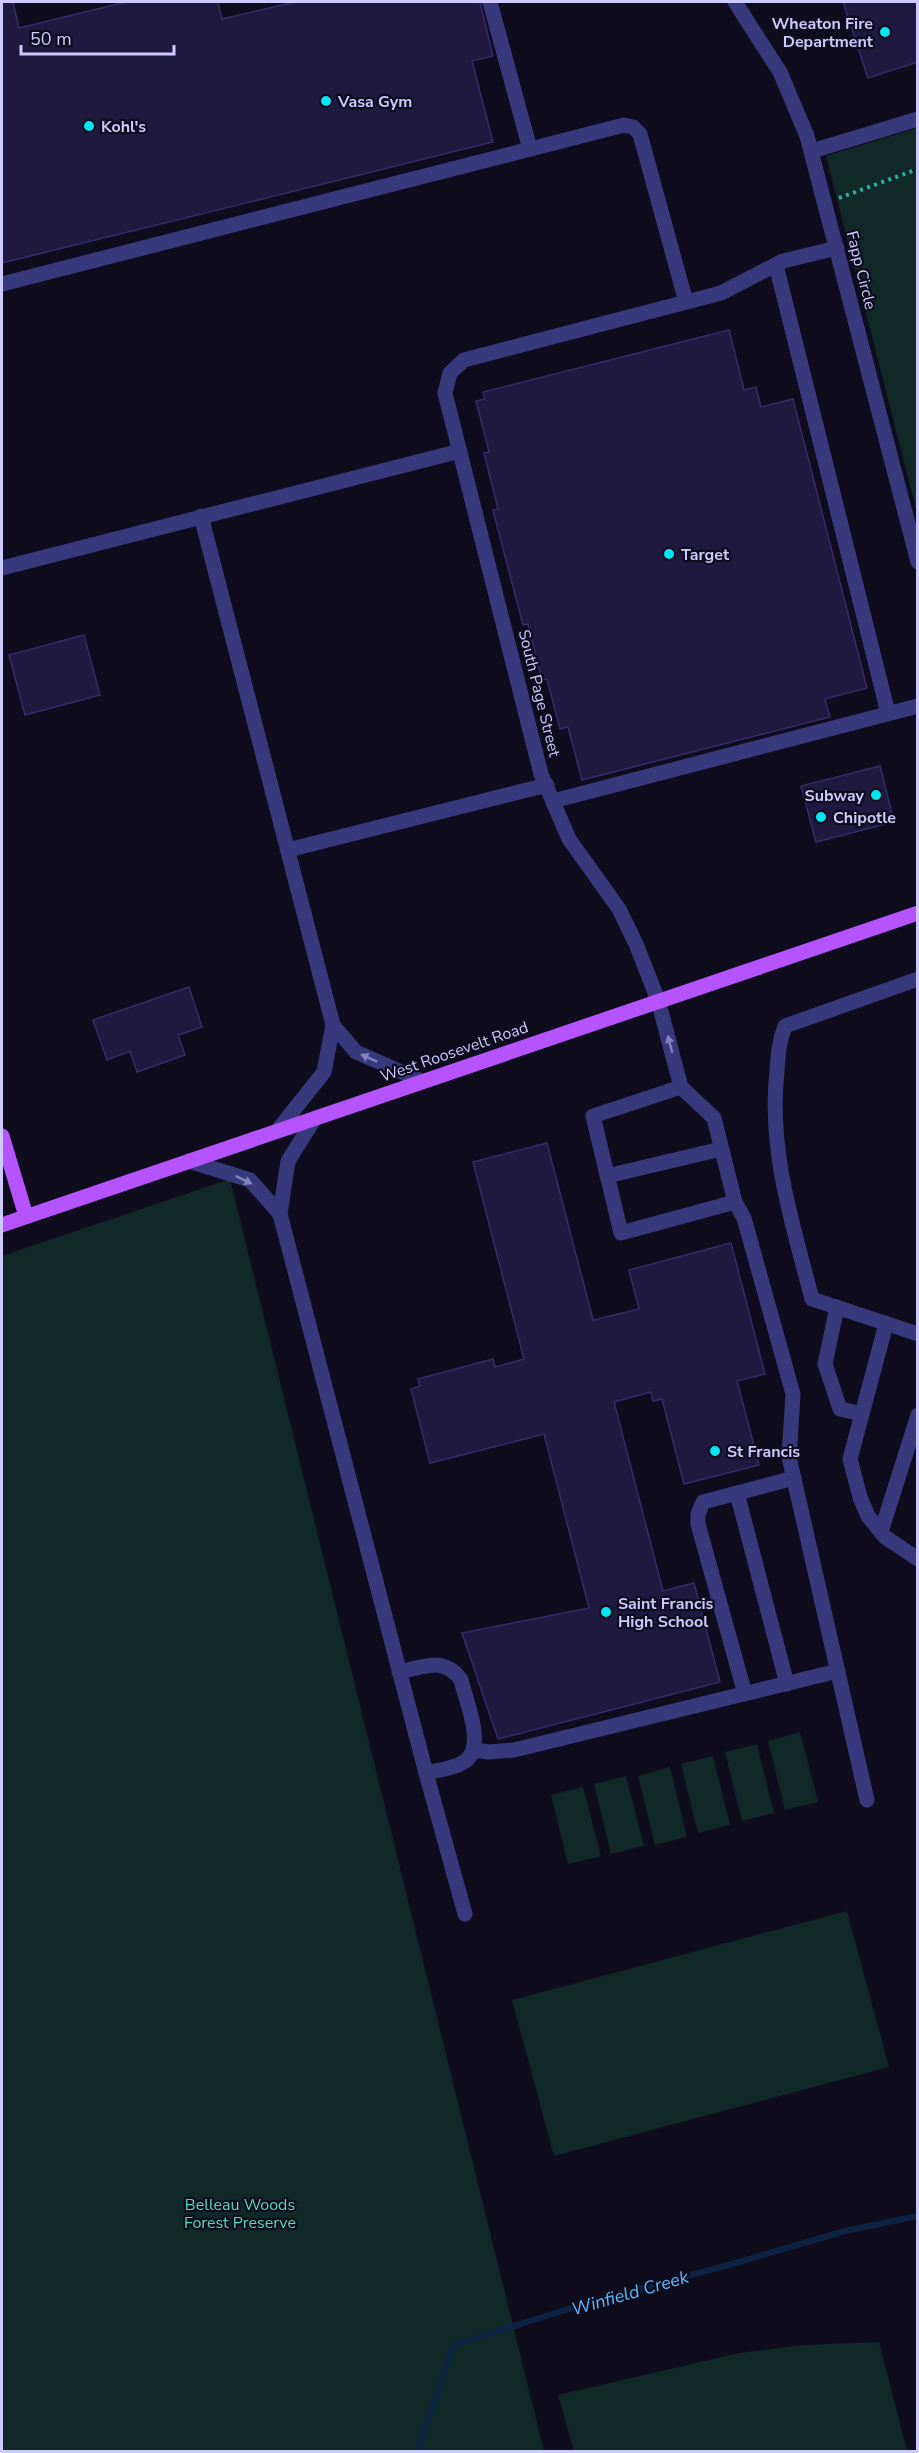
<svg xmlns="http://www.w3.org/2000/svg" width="919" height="2453" font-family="'Nunito Sans',sans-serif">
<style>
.green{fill:#102826}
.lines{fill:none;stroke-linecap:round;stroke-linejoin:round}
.stream{stroke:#0c2442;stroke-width:6}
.building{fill:#1f193f;stroke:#342b6b;stroke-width:1.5}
.path{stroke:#2faea0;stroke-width:4;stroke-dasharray:3 4.5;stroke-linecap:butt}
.minor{stroke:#38397d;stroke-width:15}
.major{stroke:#b553fd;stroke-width:15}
.oneway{fill:#8382be}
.poi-dot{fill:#03e6f1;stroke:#0f0c1e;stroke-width:2}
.labels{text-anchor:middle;stroke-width:4.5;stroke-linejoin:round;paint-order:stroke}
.poi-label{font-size:16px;font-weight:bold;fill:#cecafe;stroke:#0f0c1e;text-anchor:start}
.street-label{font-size:16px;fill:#cecafe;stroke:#0f0c1e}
.park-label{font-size:16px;fill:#58dcb5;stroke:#0f0c1e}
.water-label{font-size:18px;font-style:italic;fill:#5abafd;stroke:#0f0c1e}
</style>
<rect width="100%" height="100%" fill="#0f0c1e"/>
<!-- green -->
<g class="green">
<polygon points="917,128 918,128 917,513 826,156"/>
<polygon points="230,1179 544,2451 2,2451 2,1256"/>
<polygon points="800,1732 818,1802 785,1810 768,1741"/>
<polygon points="757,1744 774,1813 742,1821 725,1752"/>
<polygon points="713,1756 730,1825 698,1833 681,1764"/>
<polygon points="670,1767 687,1837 655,1845 638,1776"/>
<polygon points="626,1776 644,1846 611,1854 594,1784"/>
<polygon points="583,1787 601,1856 568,1864 551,1795"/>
<polygon points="847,1911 889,2067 554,2156 512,2000"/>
<polygon points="879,2342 907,2451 574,2451 558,2395 739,2353 803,2345"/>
</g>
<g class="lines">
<!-- stream -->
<polyline class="stream" points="417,2452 453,2345 597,2300 725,2266 845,2231 918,2216"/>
</g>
<!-- building -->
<g class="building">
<polygon points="2,2 13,2 19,28 126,2 218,2 222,19 295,2 480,2 493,56 472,61 493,142 2,263"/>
<polygon points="843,2 918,2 918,62 868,78"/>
<polygon points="729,330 744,390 756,387 761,407 793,399 867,688 825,699 830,717 582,780 568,727 560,729 547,679 542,680 528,624 523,625 493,510 498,509 484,453 489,452 476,401 485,399 483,392"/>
<polygon points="84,635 100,695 25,715 9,655"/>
<polygon points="880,766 894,822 816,842 801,786"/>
<polygon points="189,987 202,1027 178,1035 185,1055 137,1072 130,1051 107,1060 93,1020"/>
<polygon points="547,1143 593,1320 639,1309 629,1270 731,1243 765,1374 737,1381 759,1465 684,1484 662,1399 653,1401 651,1392 614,1402 663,1591 694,1583 720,1682 498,1739 462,1633 589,1608 544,1434 430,1463 411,1389 420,1386 418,1379 493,1359 495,1367 524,1359 473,1162"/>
</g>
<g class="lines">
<!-- path -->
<polyline class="path" points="839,198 918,169"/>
<!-- minor -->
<g class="minor">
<polyline points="490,2 530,149"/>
<polyline points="735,2 780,72 807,136 918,562"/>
<polyline points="812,151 918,119"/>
<polyline points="837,248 783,261 721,293 464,360 450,373 445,393 541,774 569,839 619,909 636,944 658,1000 681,1087 714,1118 735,1202 744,1218 793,1394 789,1457 867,1800"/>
<polyline points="776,265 888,713"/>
<polyline points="2,284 624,125 633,127 640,134 686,302"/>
<polyline points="201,516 333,1025"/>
<polyline points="2,568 460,451"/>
<polyline points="553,801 918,706"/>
<polyline points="288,850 547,785"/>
<path d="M 918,979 L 785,1026 C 779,1041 778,1056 777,1071 C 768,1150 793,1225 812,1299 L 918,1334"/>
<polyline points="681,1087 593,1116 621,1233 735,1202"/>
<polyline points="278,1130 324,1072 333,1025 356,1052 422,1081"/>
<polyline points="189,1161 250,1180 280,1214 288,1161 315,1118"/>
<polyline points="607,1176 721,1149"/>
<polyline points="280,1214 426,1773 465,1914"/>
<polyline points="837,1307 825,1364 840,1409 862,1414"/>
<polyline points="886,1324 850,1459 860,1497 868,1516 885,1537 918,1559"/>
<polyline points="737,1493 787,1684"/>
<polyline points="881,1532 918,1415"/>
<path d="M 399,1672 C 422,1667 445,1656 461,1680 C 466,1702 488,1750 462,1763 C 452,1769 438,1770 426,1773"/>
<polyline points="745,1694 698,1524 698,1514 703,1502 794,1478"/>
<polyline points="474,1750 489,1752 514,1750 838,1671"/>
</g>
<!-- major -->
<g class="major">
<polyline points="2,1136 26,1216"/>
<polyline points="2,1225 918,913"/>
</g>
</g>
<!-- one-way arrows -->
<defs><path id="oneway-solid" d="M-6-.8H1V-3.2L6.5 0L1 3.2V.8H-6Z" transform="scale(1.5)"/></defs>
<g class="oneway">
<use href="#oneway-solid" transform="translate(670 1044) rotate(-105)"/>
<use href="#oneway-solid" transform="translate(369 1058) rotate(-156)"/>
<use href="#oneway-solid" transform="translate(244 1180) rotate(26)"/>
</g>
<!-- markers -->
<g class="poi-dot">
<circle cx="885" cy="32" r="6"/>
<circle cx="326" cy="101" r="6"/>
<circle cx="89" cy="126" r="6"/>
<circle cx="669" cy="554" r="6"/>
<circle cx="876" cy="795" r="6"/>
<circle cx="821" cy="817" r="6"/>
<circle cx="715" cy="1451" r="6"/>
<circle cx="606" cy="1612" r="6"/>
</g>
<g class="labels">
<!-- poi labels -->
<g class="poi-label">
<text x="873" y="29" text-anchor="end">Wheaton Fire<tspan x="873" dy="18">Department</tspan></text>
<text x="338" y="107">Vasa Gym</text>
<text x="101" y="132">Kohl's</text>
<text x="681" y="560">Target</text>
<text x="864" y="801" text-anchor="end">Subway</text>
<text x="833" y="823">Chipotle</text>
<text x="727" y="1457">St Francis</text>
<text x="618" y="1609">Saint Francis<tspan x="618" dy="18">High School</tspan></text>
</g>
<!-- street labels -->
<g class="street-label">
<text transform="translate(862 270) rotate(76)" y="6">Fapp Circle</text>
<text transform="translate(540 693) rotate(76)" y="6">South Page Street</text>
<text transform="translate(454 1051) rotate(-19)" y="6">West Roosevelt Road</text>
</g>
<!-- park labels -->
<g class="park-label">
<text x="240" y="2210">Belleau Woods<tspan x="240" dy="18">Forest Preserve</tspan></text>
</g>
<!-- water labels -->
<g class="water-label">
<text transform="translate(630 2293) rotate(-16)" y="6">Winfield Creek</text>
</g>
</g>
<!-- border -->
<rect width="919" height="2453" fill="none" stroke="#cecafe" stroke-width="6"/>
<!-- scale -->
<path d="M21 45v9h153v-9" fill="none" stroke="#cecafe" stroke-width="3"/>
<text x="30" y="45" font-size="18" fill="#cecafe" stroke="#0f0c1e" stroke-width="4.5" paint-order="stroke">50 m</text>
</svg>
